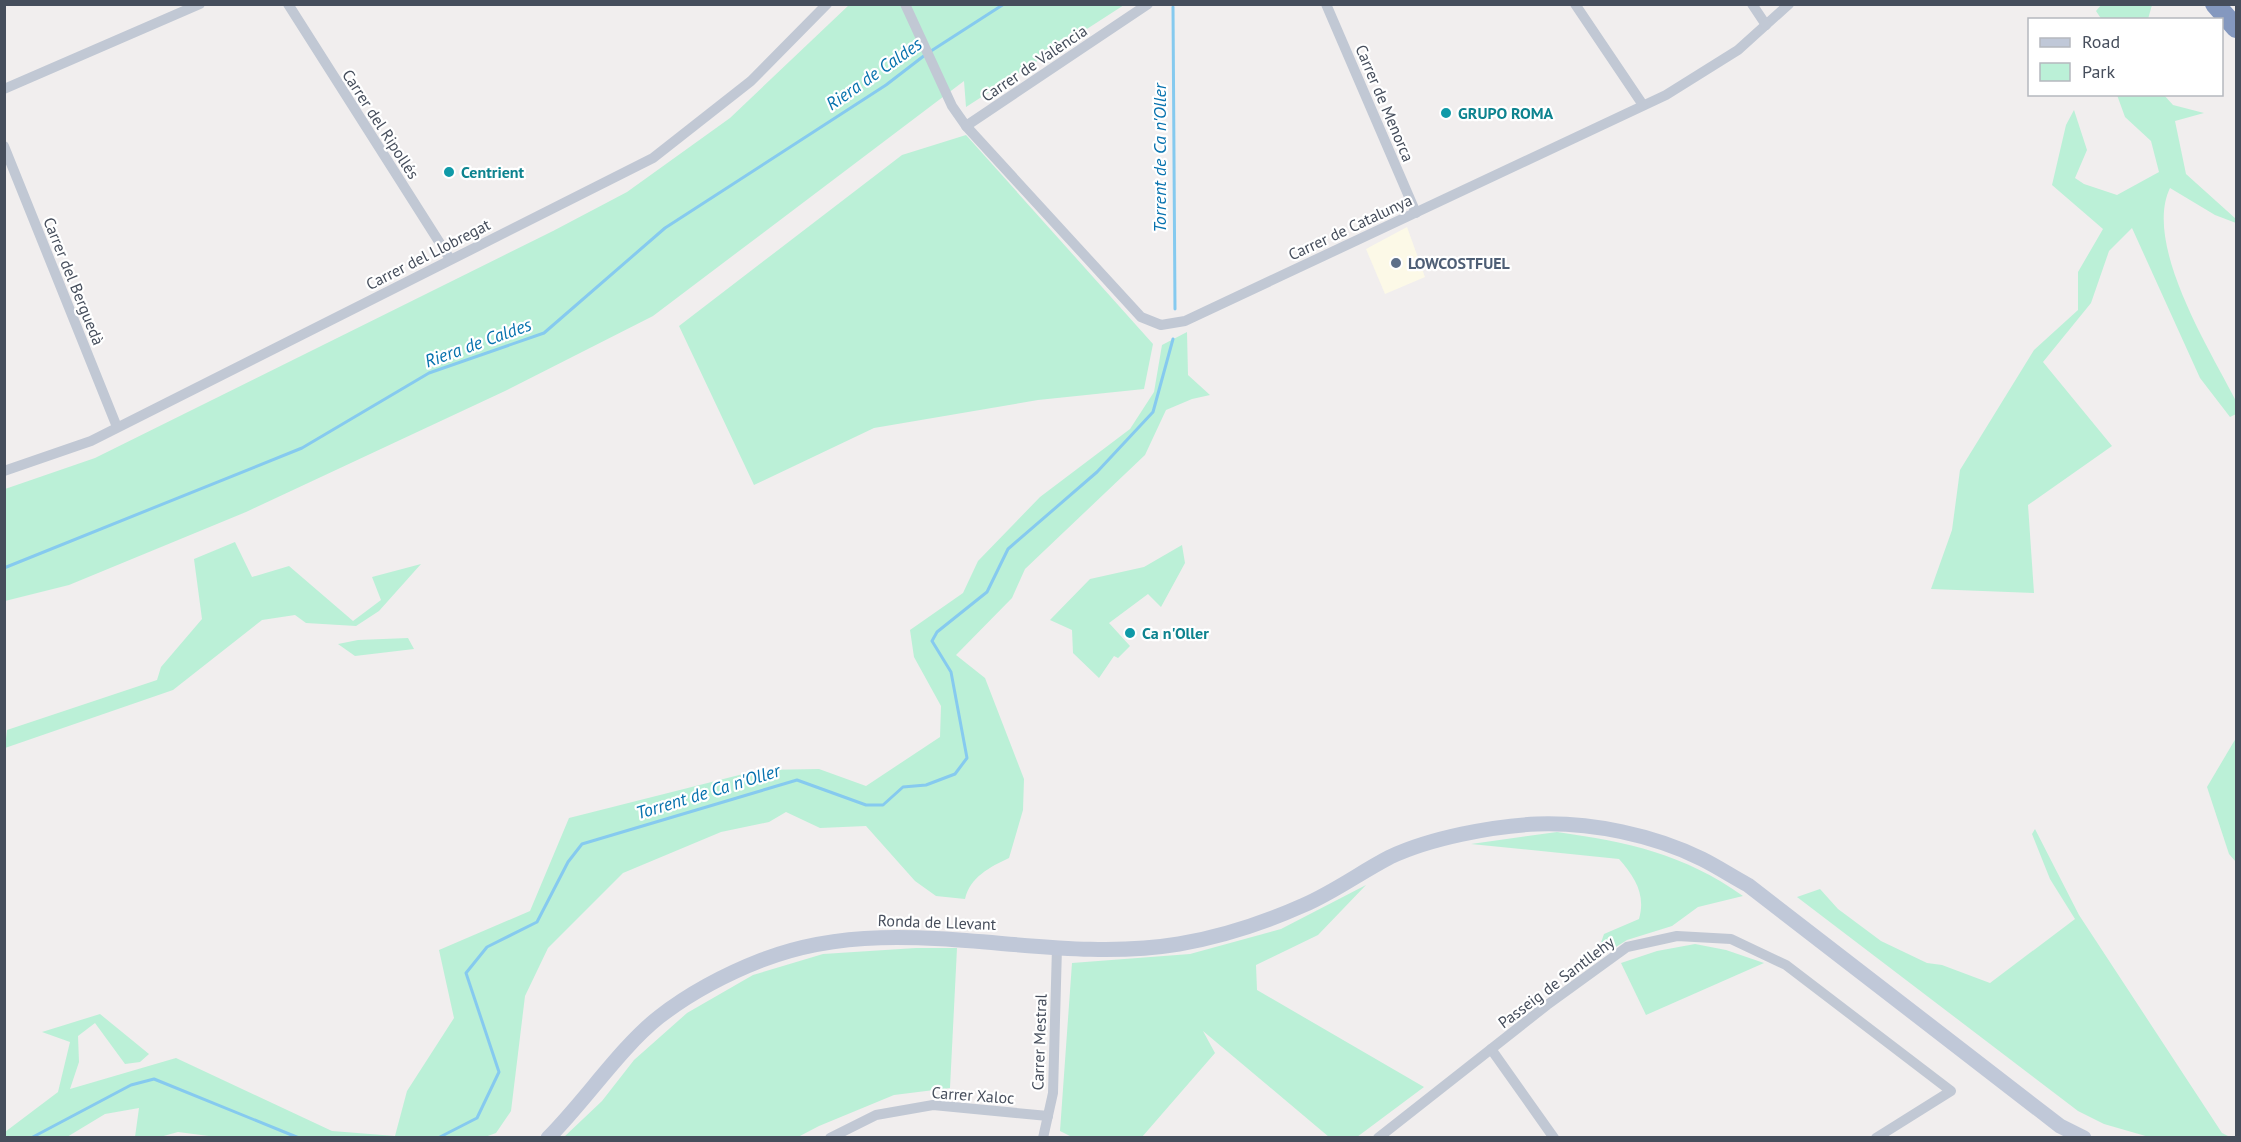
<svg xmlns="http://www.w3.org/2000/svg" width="2241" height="1142" font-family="'PT Sans',sans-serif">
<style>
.commercial{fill:#fcf9e7}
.green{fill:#bbf0d7}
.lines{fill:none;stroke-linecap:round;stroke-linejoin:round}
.stream{stroke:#86caef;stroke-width:3}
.street{stroke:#c1c8d4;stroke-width:10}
.secondary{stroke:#c0c8d8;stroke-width:15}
.highway{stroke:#8498bf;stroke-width:20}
.culture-dot{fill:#0f9aa8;stroke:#fff;stroke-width:2}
.service-dot{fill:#5c6f8a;stroke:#fff;stroke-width:2}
.labels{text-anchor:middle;stroke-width:4.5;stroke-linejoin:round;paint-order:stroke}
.street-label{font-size:16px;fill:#464e5c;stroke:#fff}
.culture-label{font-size:16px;font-weight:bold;fill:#0d838f;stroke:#fff;text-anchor:start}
.service-label{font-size:16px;font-weight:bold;fill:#4e5e75;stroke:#fff;text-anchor:start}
.water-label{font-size:18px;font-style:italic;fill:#0772ae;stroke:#fff}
</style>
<rect width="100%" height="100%" fill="#f1eeee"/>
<!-- commercial -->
<polygon class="commercial" points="1407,227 1425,277 1385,294 1366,249"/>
<!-- green -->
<g class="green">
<polygon points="2102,4 2152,4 2152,5 2148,19 2102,20 2096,11"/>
<polygon points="849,5 1124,5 966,107 964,81 653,316 505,391 246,512 69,585 5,601 5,489 95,458 553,231 627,192 730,118"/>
<path d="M 2117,95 L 2164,95 L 2173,105 L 2204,113 L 2175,121 L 2186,174 L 2236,219 L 2236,223 L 2215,215 L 2170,188 C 2143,244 2210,350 2236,401 L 2236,414 L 2230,417 L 2200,378 L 2132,228 L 2109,251 L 2091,303 L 2043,362 L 2112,446 L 2028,505 L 2034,593 L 1931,589 L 1952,530 L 1960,470 L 2034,350 L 2078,310 L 2078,272 L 2103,229 L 2052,185 L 2066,125 L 2074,110 L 2087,150 L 2075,178 L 2084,184 L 2117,195 L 2159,172 L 2151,141 L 2125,117 Z"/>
<polygon points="966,135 1153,344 1144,389 1038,400 874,428 754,485 679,326 902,155"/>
<path d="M 1187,332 L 1188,375 L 1210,395 L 1192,399 L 1166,410 L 1145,455 L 1025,569 L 1012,598 L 956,655 L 985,678 L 1024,779 L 1023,810 L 1009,858 C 990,867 970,877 965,899 L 936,896 L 915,881 L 866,826 L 820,828 L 786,812 L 769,822 L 721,832 L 623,873 L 548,948 L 525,996 L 511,1111 L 496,1133 L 485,1137 L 224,1138 L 178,1132 L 160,1137 L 135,1137 L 139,1108 L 105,1114 L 67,1137 L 5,1137 L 5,1132 L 58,1092 L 70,1042 L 42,1032 L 100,1014 L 149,1054 L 140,1062 L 125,1064 L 95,1023 L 78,1036 L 79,1062 L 70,1089 L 176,1058 L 332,1131 L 395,1136 L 407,1091 L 454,1018 L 439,950 L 530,911 L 569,818 L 759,770 L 819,769 L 866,786 L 940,737 L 941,706 L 914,657 L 910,630 L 963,593 L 978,561 L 1040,497 L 1130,429 L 1154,392 L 1162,345 Z"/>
<polygon points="235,542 252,577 289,566 353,621 381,600 372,577 421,564 379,611 356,626 306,623 295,615 262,620 173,690 5,748 7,730 157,680 161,667 202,619 194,559"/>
<polygon points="1182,545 1185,563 1161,607 1148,594 1109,623 1130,646 1118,658 1114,656 1099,678 1073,653 1072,630 1050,620 1090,579 1144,567"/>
<polygon points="408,638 414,649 355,656 338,644 358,640"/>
<polygon points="2236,738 2236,862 2229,854 2207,787"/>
<polygon points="2035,829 2079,915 2222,1133 2230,1137 2149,1137 2104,1124 2078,1111 1797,897 1820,889 1838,909 1881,941 1927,963 1942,965 1990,983 2075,919 2050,879 2032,834"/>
<path d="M 1557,832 C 1628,842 1684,854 1743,896 L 1698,907 L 1672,926 L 1627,940 L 1595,960 L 1604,934 L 1639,919 C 1646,895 1635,877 1619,859 L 1471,844 Z"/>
<polygon points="1366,885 1318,935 1256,965 1257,990 1424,1087 1357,1137 1329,1137 1203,1031 1215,1053 1142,1137 1072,1137 1060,1131 1072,963 1190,954 1281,929"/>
<polygon points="1695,944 1726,950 1764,963 1646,1015 1621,963 1657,951"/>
<polygon points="916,948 957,948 950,1088 894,1095 819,1126 798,1137 564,1137 602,1101 634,1060 687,1013 753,975 823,954"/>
</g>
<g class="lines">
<!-- stream -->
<g class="stream">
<polyline points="1173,7 1175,309"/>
<polyline points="931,51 1004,4"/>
<polyline points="4,568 302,448 429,373 544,333 665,228 886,85 925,55"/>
<polyline points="31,1138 131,1085 154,1079 299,1138"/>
<polyline points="438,1138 477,1118 499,1072 466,973 487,947 537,922 568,862 582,844 797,780 866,805 883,805 903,787 926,785 955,774 967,758 951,672 932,641 937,632 987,592 1008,549 1097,472 1153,412 1173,339"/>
</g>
<!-- street -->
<g class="street">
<polyline points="288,4 450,259"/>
<polyline points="905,4 952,106 966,126 1141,317 1161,325 1185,321 1666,95 1738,50 1789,4"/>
<polyline points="1326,4 1416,213"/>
<polyline points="1575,4 1643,105"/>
<polyline points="1752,4 1766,25"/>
<polyline points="4,89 200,4"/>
<polyline points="966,126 1148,4"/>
<polyline points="4,146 117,427"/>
<polyline points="4,471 91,441 653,158 751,81 827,4"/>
<polyline points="1491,1049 1554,1138"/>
<polyline points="830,1138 876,1115 933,1105 1048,1116"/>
<polyline points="1043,1138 1053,1093 1057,947"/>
<polyline points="1378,1138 1547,1005 1627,947 1677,936 1731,939 1786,965 1951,1091 1876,1138"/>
</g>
<!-- secondary -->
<path class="secondary" d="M 548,1138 C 585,1101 620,1048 659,1017 C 690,993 726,974 762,960 C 897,907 1041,967 1179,944 C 1220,937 1266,922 1304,905 C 1334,892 1361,872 1390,857 C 1430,838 1493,826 1537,824 C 1591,822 1654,835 1702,859 C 1718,867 1733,877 1748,885 L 2060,1126 L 2084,1138"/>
<!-- highway -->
<polyline class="highway" points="2215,4 2236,28"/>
</g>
<!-- markers -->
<g class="culture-dot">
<circle cx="1446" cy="113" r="6"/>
<circle cx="449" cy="172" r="6"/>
<circle cx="1130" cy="633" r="6"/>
</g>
<circle class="service-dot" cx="1396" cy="263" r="6"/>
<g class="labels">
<!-- street labels -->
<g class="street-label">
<text transform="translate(1034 63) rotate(-34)" y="6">Carrer de València</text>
<text transform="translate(1385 103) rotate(67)" y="6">Carrer de Menorca</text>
<text transform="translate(381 124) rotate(57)" y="6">Carrer del Ripollés</text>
<text transform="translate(1350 227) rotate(-25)" y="6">Carrer de Catalunya</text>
<text transform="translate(428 254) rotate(-27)" y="6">Carrer del Llobregat</text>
<text transform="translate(74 281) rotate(68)" y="6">Carrer del Berguedà</text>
<text transform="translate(937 922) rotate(2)" y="6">Ronda de Llevant</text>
<text transform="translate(1556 982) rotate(-37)" y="6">Passeig de Santllehy</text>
<text transform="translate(1039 1042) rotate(-88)" y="6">Carrer Mestral</text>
<text transform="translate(973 1095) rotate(4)" y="6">Carrer Xaloc</text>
</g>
<!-- culture labels -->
<g class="culture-label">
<text x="1458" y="119">GRUPO ROMA</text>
<text x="461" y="178">Centrient</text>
<text x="1142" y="639">Ca n'Oller</text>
</g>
<!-- service labels -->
<g class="service-label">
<text x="1408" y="269">LOWCOSTFUEL</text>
</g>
<!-- water labels -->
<g class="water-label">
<text transform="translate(874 74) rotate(-35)" y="6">Riera de Caldes</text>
<text transform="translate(1160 158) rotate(-90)" y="6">Torrent de Ca n'Oller</text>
<text transform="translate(478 343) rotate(-20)" y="6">Riera de Caldes</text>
<text transform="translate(708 792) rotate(-17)" y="6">Torrent de Ca n'Oller</text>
</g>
</g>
<!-- border -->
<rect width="2241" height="1142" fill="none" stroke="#464e5c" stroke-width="12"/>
<!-- legend -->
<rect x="2028" y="18" width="195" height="78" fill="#ffffff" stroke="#b5b8be" stroke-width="1.5"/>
<rect x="2040" y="38" width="30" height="9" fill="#c0c8d8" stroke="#b5b8be" stroke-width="1.5"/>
<text x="2082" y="48" font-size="18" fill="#464e5c">Road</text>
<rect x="2040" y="63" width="30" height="18" fill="#bbf0d7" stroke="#b5b8be" stroke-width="1.5"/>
<text x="2082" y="78" font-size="18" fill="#464e5c">Park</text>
</svg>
